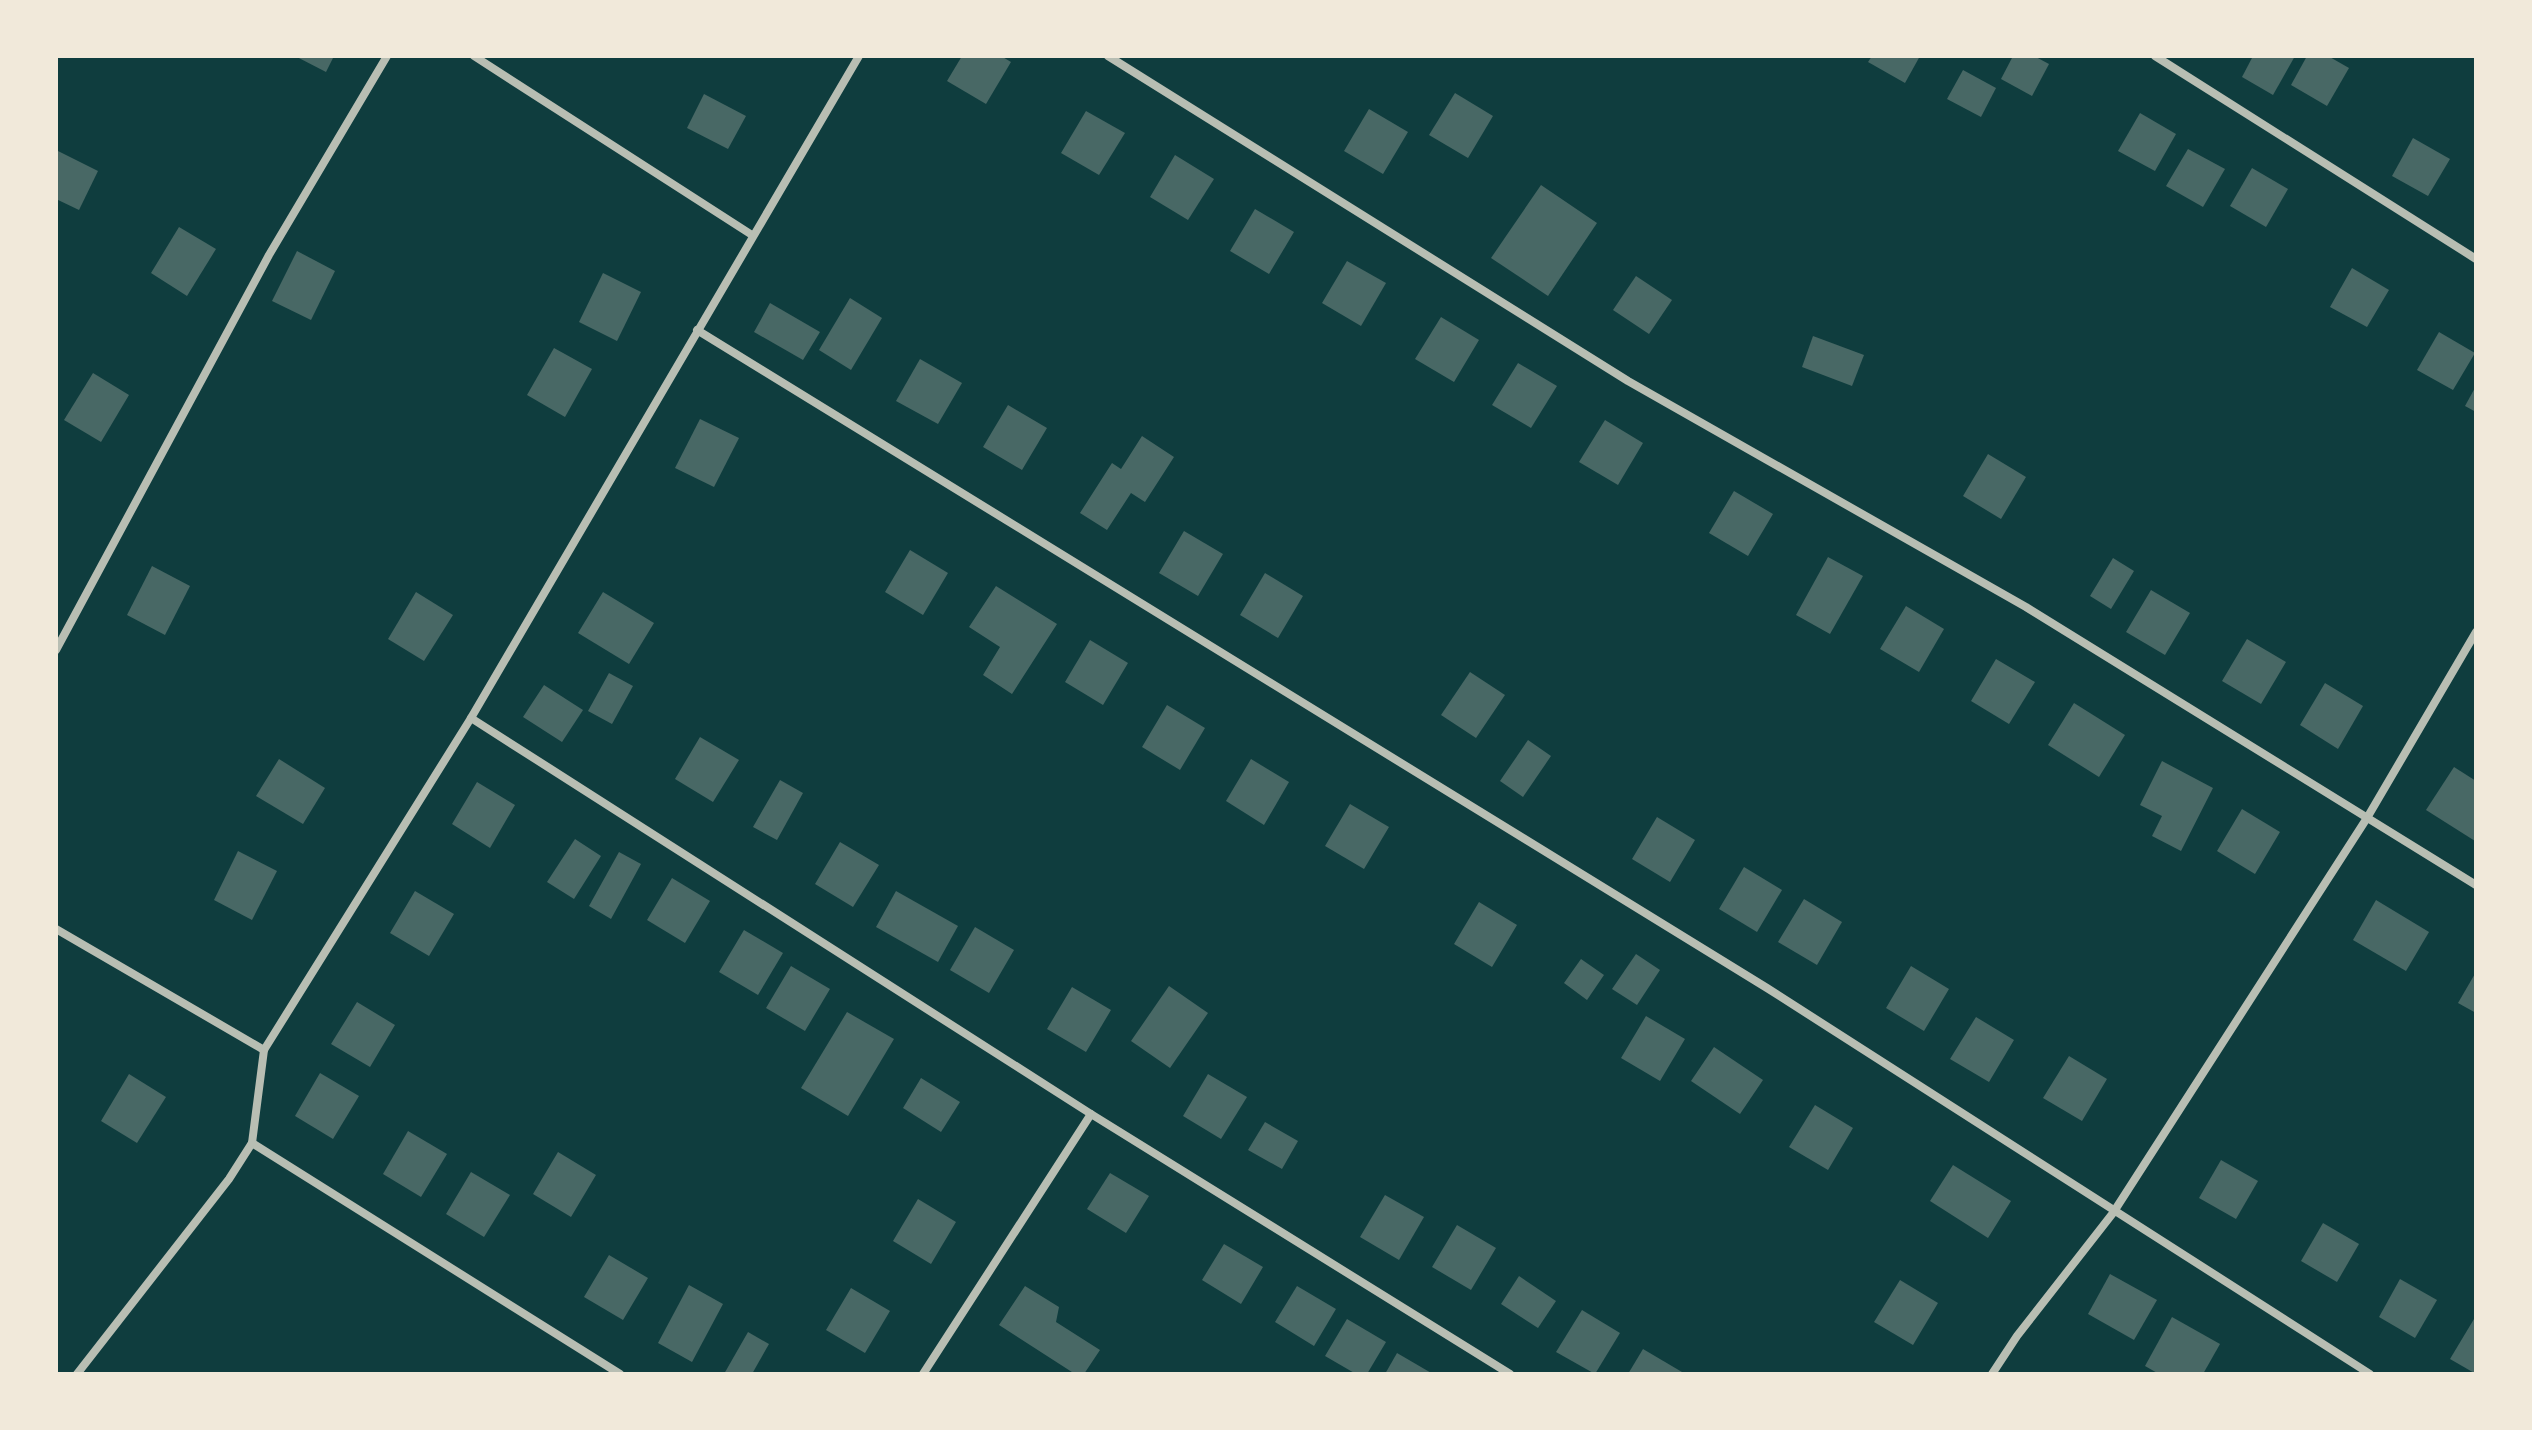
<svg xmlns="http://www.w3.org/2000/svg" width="2532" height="1430" font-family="Overpass,sans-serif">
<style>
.building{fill:#486865}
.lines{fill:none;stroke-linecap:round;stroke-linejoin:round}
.minor{stroke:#b8beb3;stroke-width:8}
</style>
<rect width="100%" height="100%" fill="#0f3d3e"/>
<!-- building -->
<g class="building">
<polygon points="295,56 334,56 326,72"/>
<polygon points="962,56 1001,56 1011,62 986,104 947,81"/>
<polygon points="1872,56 1920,56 1905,83 1868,62"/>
<polygon points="2013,56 2034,56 2049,64 2032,96 2001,79"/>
<polygon points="2253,56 2295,56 2273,95 2242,77"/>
<polygon points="2307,56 2328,56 2349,68 2327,106 2291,85"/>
<polygon points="1963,70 1996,88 1981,117 1947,99"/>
<polygon points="1455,93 1493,116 1468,158 1429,135"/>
<polygon points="704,94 746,116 728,149 687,128"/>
<polygon points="1369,109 1408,132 1383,174 1344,151"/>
<polygon points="1086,111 1125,133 1099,175 1061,153"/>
<polygon points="2140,113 2176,134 2155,171 2118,151"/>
<polygon points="2413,138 2450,159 2428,196 2392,176"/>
<polygon points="2188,149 2225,169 2203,207 2166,186"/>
<polygon points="56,150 98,171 79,210 56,199"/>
<polygon points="1175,155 1214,179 1188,220 1150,197"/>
<polygon points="2252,168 2288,189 2266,227 2230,206"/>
<polygon points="1541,185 1597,223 1548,296 1491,258"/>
<polygon points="1255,209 1294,232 1269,274 1230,251"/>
<polygon points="179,227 216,249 187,296 151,273"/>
<polygon points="297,251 335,271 311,320 272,301"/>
<polygon points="1347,261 1386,283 1361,326 1322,303"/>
<polygon points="2352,268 2389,290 2367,327 2330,307"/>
<polygon points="603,273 641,292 617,341 579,322"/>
<polygon points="1636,276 1672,300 1649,334 1613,310"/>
<polygon points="850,298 882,318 851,370 819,350"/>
<polygon points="770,303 820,332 803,360 754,332"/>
<polygon points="1441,317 1479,340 1454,382 1415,359"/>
<polygon points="2439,332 2475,353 2453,390 2417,370"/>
<polygon points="1813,336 1864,355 1852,386 1802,367"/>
<polygon points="554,348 592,369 565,417 527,395"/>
<polygon points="920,359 962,383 938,424 896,401"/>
<polygon points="1518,363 1557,386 1531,428 1492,405"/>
<polygon points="93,373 129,395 101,442 64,420"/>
<polygon points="2476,386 2476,412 2465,406"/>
<polygon points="1008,405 1047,428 1022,470 983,447"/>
<polygon points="700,419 739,438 714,487 675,468"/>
<polygon points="1605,420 1643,443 1618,485 1579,462"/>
<polygon points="1142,436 1174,457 1145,502 1131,493 1107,530 1080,513 1112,463 1121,469"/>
<polygon points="1988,454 2026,477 2001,519 1963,496"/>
<polygon points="1734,491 1773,514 1748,556 1709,533"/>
<polygon points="1184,531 1223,554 1198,596 1159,573"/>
<polygon points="910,550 948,573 923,615 885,592"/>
<polygon points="1828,557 1863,576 1830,634 1796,615"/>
<polygon points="2113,558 2134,571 2111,609 2090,596"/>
<polygon points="152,566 190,586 165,635 127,615"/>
<polygon points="1265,573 1303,596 1278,638 1240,615"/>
<polygon points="996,586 1057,624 1012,694 983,675 1000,647 969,627"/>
<polygon points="2151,590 2190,613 2165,655 2126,632"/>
<polygon points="416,592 453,615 424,661 388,639"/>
<polygon points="603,592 654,623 629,664 578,633"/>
<polygon points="1906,606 1944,629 1919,672 1880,649"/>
<polygon points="2247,639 2286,662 2261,704 2222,681"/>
<polygon points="1090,640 1128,663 1103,705 1065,682"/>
<polygon points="1996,659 2035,682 2009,724 1971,701"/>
<polygon points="1470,672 1505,695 1476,738 1441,715"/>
<polygon points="609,673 633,686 612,724 588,711"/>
<polygon points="2325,683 2363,706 2338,749 2300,725"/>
<polygon points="544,685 583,710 562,742 523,717"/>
<polygon points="2074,703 2125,735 2099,777 2048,745"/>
<polygon points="1167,705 1205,728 1180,770 1142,747"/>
<polygon points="700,737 739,760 713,802 675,779"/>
<polygon points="1528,740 1551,756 1523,797 1500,781"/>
<polygon points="279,759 325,788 303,824 256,796"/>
<polygon points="1251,759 1289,782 1264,825 1226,801"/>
<polygon points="2162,761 2213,788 2181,851 2152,836 2162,816 2140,805"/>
<polygon points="2454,767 2476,781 2475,841 2426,810"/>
<polygon points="780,780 803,793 777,840 753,827"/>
<polygon points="477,782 515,805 490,848 452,824"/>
<polygon points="1350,804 1389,827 1364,869 1325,846"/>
<polygon points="2242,809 2280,832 2255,874 2217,851"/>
<polygon points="1657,817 1695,840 1670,882 1632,859"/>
<polygon points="575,839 601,856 574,899 547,882"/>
<polygon points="840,842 879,865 853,907 815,884"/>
<polygon points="238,851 277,871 252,920 214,900"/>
<polygon points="619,852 641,864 611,919 589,906"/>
<polygon points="1744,867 1782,890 1757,932 1719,909"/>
<polygon points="672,878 710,901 685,943 647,920"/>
<polygon points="415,891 454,914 429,956 390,933"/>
<polygon points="896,891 958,926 938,962 876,927"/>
<polygon points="1804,899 1842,922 1817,965 1778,942"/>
<polygon points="2376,900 2429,932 2406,971 2353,940"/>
<polygon points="1479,902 1517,925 1492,967 1454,944"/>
<polygon points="975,927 1014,950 989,993 950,970"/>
<polygon points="744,930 783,953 758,995 719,972"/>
<polygon points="1636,954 1660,970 1637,1005 1612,989"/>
<polygon points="1581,959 1604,975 1587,1000 1564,983"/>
<polygon points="791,966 830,989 805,1031 766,1008"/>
<polygon points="1911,966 1949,989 1924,1031 1886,1008"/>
<polygon points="2476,972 2476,1013 2458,1003"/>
<polygon points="1169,986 1208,1013 1170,1068 1131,1041"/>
<polygon points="1072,987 1111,1010 1086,1052 1047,1029"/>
<polygon points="357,1002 395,1025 370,1067 331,1044"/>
<polygon points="847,1012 894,1039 848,1116 801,1088"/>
<polygon points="1646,1016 1685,1039 1660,1081 1621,1058"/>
<polygon points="1976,1017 2014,1040 1989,1082 1950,1059"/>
<polygon points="1714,1047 1763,1080 1740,1114 1691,1081"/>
<polygon points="2069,1056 2107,1079 2082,1121 2043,1098"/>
<polygon points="320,1073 359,1096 333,1139 295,1116"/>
<polygon points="129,1074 166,1097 137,1143 101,1121"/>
<polygon points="1208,1074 1247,1097 1221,1139 1183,1116"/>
<polygon points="921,1078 960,1102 941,1132 903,1108"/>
<polygon points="1815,1105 1853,1128 1828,1170 1789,1147"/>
<polygon points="1265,1122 1298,1141 1282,1169 1248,1150"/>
<polygon points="408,1131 447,1154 421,1197 383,1174"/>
<polygon points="558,1152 596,1175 571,1217 533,1194"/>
<polygon points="2221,1160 2258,1181 2236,1219 2199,1198"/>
<polygon points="1953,1165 2011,1201 1988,1238 1930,1201"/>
<polygon points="471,1172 510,1195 484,1237 446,1214"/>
<polygon points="1110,1173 1149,1196 1126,1233 1087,1209"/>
<polygon points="1385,1195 1424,1217 1399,1260 1360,1237"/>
<polygon points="918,1199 956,1222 931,1264 893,1241"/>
<polygon points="2323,1223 2359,1244 2337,1282 2301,1261"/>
<polygon points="1457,1225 1496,1248 1471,1290 1432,1267"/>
<polygon points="1224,1244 1263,1267 1241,1304 1202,1280"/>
<polygon points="609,1255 648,1278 623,1320 584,1297"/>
<polygon points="2110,1274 2157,1300 2134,1340 2088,1314"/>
<polygon points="1519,1276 1556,1301 1538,1328 1501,1304"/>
<polygon points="2400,1279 2437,1300 2415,1338 2379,1317"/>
<polygon points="1900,1280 1938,1303 1913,1345 1874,1322"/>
<polygon points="689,1285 723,1304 692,1362 658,1343"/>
<polygon points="1025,1286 1059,1307 1056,1322 1100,1350 1084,1374 1075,1374 999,1325"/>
<polygon points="1297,1286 1336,1309 1314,1346 1275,1322"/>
<polygon points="851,1288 890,1311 865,1353 826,1330"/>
<polygon points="1582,1310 1620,1333 1595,1374 1556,1352"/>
<polygon points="2172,1317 2220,1344 2203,1374 2159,1374 2145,1366"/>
<polygon points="1347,1319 1386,1342 1367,1374 1356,1374 1325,1356"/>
<polygon points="2474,1319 2476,1320 2476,1374 2450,1359"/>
<polygon points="748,1332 769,1344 752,1374 724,1374"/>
<polygon points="1643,1349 1682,1372 1680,1374 1628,1374"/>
<polygon points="1397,1353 1433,1374 1385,1374"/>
</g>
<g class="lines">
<!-- minor -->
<g class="minor">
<polyline points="474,56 752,235"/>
<polyline points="1108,56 1628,381 2026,607 2476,885"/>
<polyline points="2155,56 2476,259"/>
<polyline points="697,330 1767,988 2370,1374"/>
<polyline points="56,650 269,255 387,56"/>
<polyline points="471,718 1091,1114 1510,1374"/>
<polyline points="56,929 264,1050"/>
<polyline points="252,1143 620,1374"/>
<polyline points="77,1374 229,1179 252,1143 264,1050 471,718 859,56"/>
<polyline points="923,1374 1091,1114"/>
<polyline points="1992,1374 2017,1336 2113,1213 2367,818 2476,632"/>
</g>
</g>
<!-- border -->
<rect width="2532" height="1430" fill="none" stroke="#f1e9da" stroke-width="116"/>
</svg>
